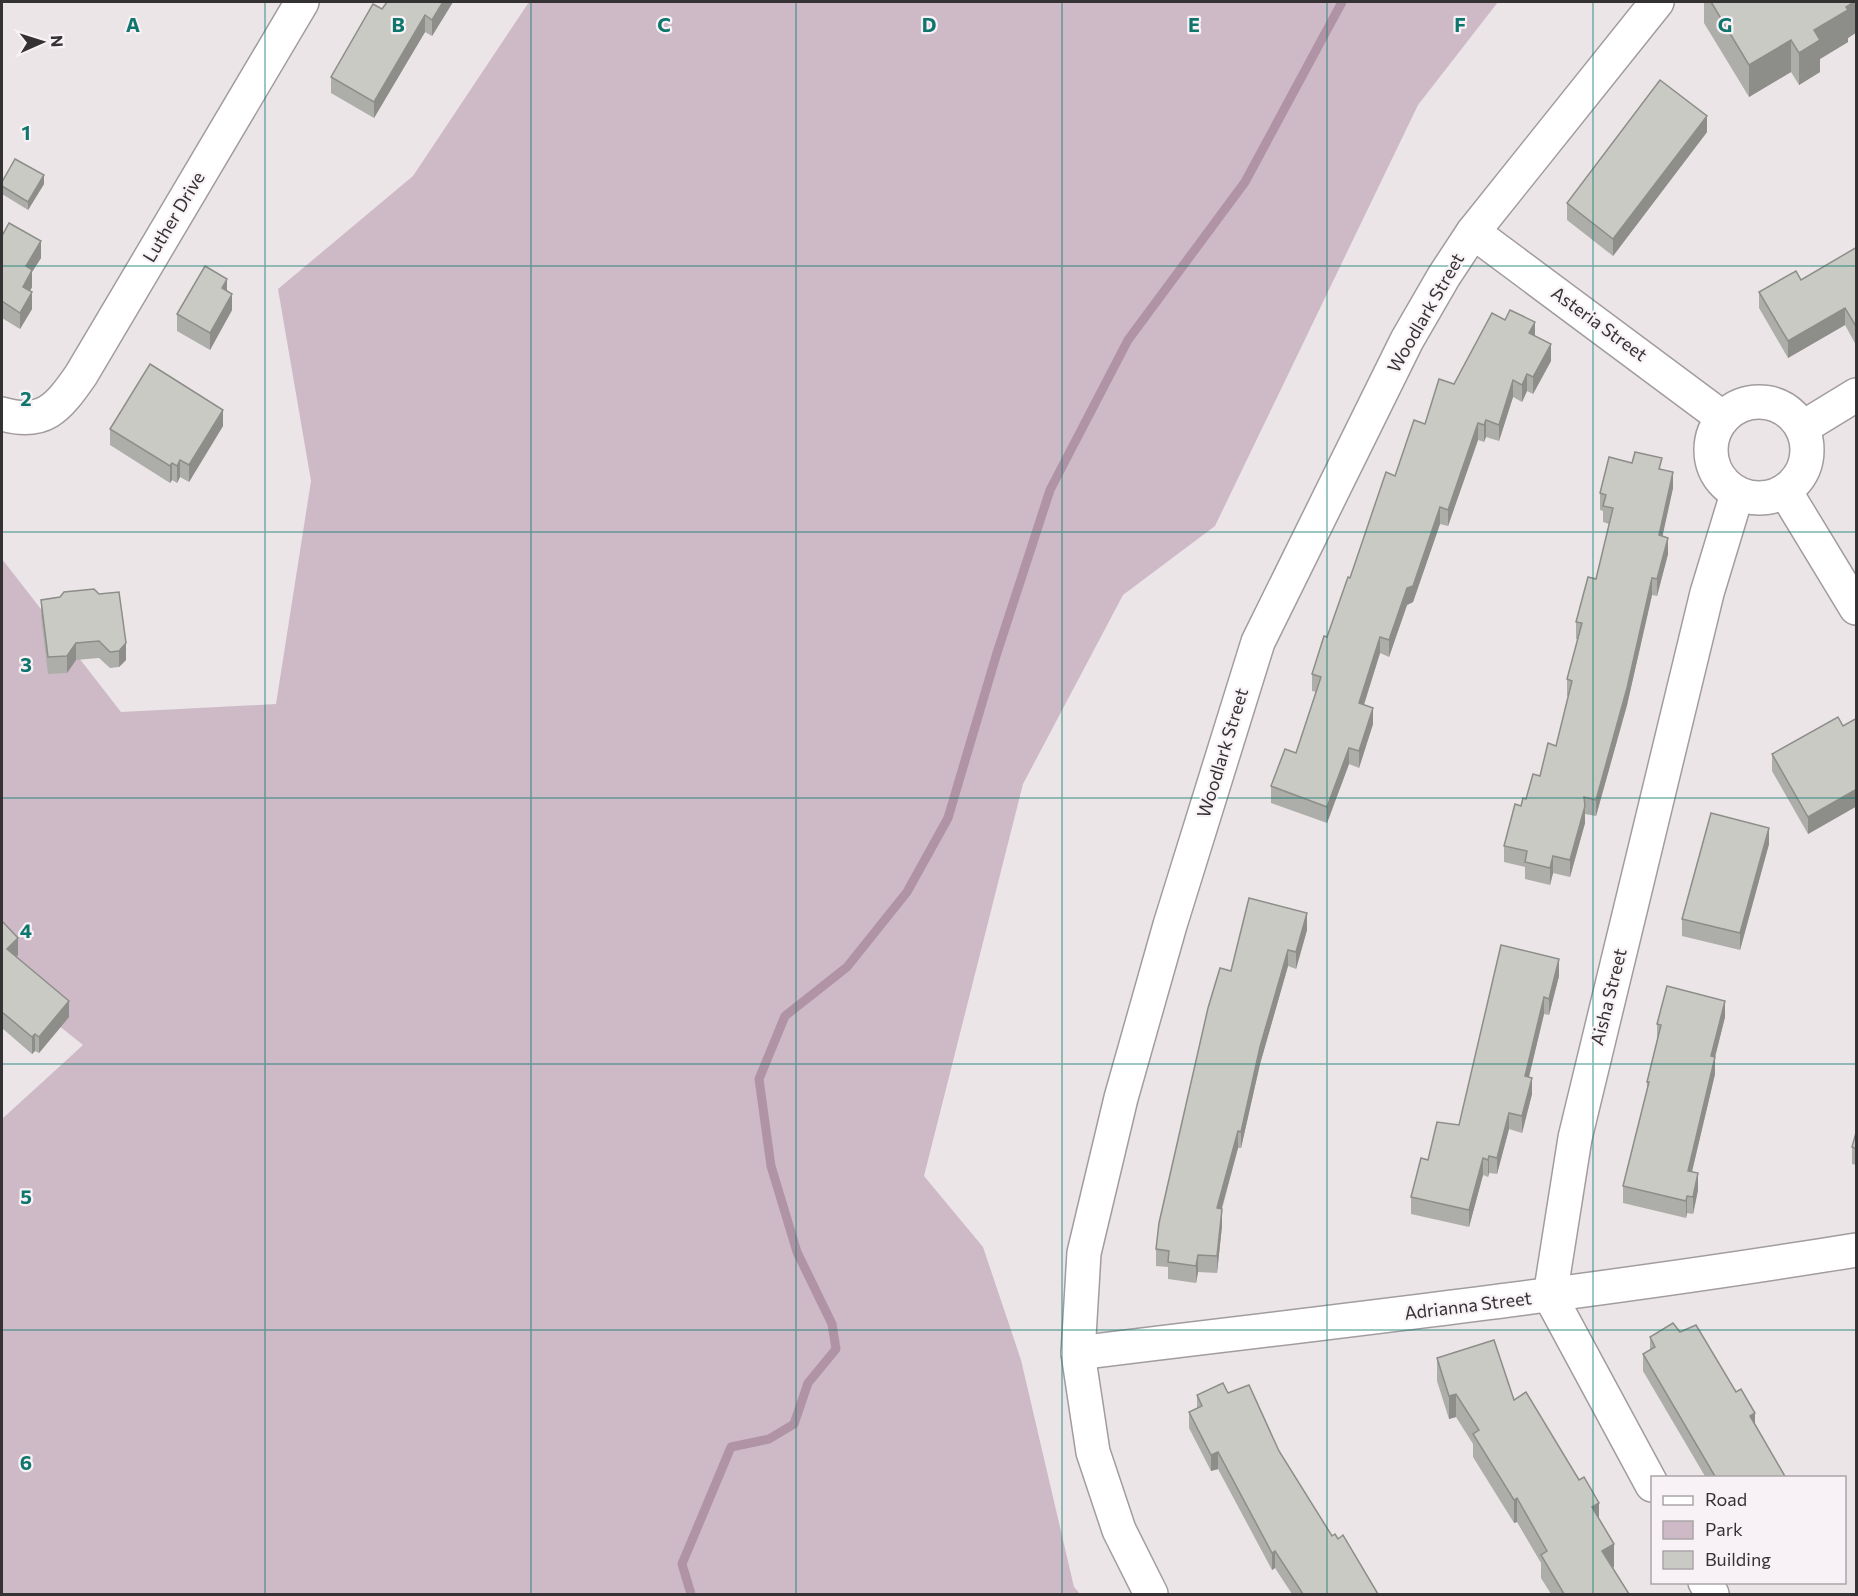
<svg xmlns="http://www.w3.org/2000/svg" width="1858" height="1596" font-family="Commissioner,sans-serif">
<style>
.green{fill:#cebac6}
.lines{fill:none;stroke-linecap:round;stroke-linejoin:round}
.stream{stroke:#b093a4;stroke-width:9}
.minor-casing{stroke:#a29c9f;stroke-width:36}
.minor{stroke:#fff;stroke-width:33}
.wall{fill:#adaea9}
.shaded-wall{fill:#8d8d89}
.building{fill:#c9cac4;stroke:#8d8d89;stroke-width:1.5}
.grid{fill:none;stroke:#0f766e;stroke-width:1.5;stroke-opacity:0.55}
.labels{text-anchor:middle;stroke-width:4.5;stroke-linejoin:round;paint-order:stroke}
.street-label{font-size:18px;fill:#343233;stroke:#f8f2f6}
.grid-label{font-size:20px;text-anchor:middle;font-weight:bold;fill:#0f766e;stroke:#f8f2f6;stroke-width:4.5;stroke-linejoin:round;paint-order:stroke}
</style>
<rect width="100%" height="100%" fill="#ebe5e8"/>
<!-- green -->
<polygon class="green" points="529,2 1498,2 1418,105 1215,526 1123,595 1023,784 924,1176 983,1247 1021,1360 1074,1587 1080,1594 2,1594 2,1119 83,1045 2,980 2,559 121,712 276,704 311,481 278,289 413,176"/>
<g class="lines">
<!-- stream -->
<polyline class="stream" points="691,1594 682,1564 731,1447 769,1439 794,1424 808,1383 836,1349 832,1324 797,1252 771,1166 759,1079 785,1016 847,967 907,892 948,818 996,656 1050,490 1128,340 1245,182 1342,2"/>
<defs>
<g id="minor">
<polyline points="1473,232 1723,418"/>
<circle cx="1759" cy="450" r="48"/>
<path d="M 2,414 C 44,426 58,408 81,375 L 302,2"/>
<polyline points="1802,428 1856,395"/>
<polyline points="1785,491 1856,608"/>
<path d="M 1078,1353 C 1338,1321 1598,1292 1856,1250"/>
<polyline points="1652,1485 1550,1296 1575,1138 1707,593 1737,494"/>
<polyline points="1705,1582 1712,1594"/>
<polyline points="1151,1594 1119,1530 1093,1452 1078,1353 1084,1253 1121,1098 1170,925 1258,642 1407,340 1444,276 1473,232 1657,2"/>
</g>
</defs>
<!-- minor casing -->
<use href="#minor" class="minor-casing"/>
<!-- minor -->
<use href="#minor" class="minor"/>
</g>
<!-- wall -->
<g class="wall">
<polygon points="453,2 432,36 425,32 374,118 331,93 331,77 382,9"/>
<polygon points="1704,2 1857,2 1857,32 1848,38 1848,42 1820,59 1820,72 1799,85 1791,72 1749,97 1704,23"/>
<polygon points="1707,132 1613,256 1567,220 1567,203"/>
<polygon points="2,182 44,184 28,210 2,194"/>
<polygon points="2,236 41,258 32,272 32,287 30,291 32,309 20,329 2,318"/>
<polygon points="1857,247 1856,345 1845,325 1788,358 1759,308 1759,292 1801,280"/>
<polygon points="227,291 232,310 210,350 177,331 177,314"/>
<polygon points="1535,336 1551,361 1533,394 1527,391 1522,402 1513,397 1499,441 1486,437 1484,442 1478,440 1448,526 1440,524 1413,602 1407,605 1389,657 1380,653 1364,705 1373,724 1359,768 1349,764 1327,823 1271,803 1271,786 1296,753 1316,692 1312,691 1312,674 1350,578 1395,476 1425,424 1454,384"/>
<polygon points="223,426 189,482 180,477 177,483 172,480 170,483 110,445 110,429"/>
<polygon points="1632,463 1662,469 1673,488 1662,536 1668,554 1657,596 1652,595 1627,705 1596,816 1585,814 1585,823 1570,877 1553,873 1550,885 1525,879 1525,867 1504,862 1504,846 1521,806 1526,799 1540,776 1556,746 1568,696 1567,696 1567,679 1578,639 1576,639 1576,622 1596,579 1609,524 1603,522 1603,511 1600,510 1600,493"/>
<polygon points="94,589 126,660 119,667 110,668 99,658 76,660 67,673 48,674 41,616 41,600 60,597"/>
<polygon points="1857,718 1857,806 1808,834 1772,771 1772,754 1843,726"/>
<polygon points="1769,844 1740,950 1682,936 1682,919"/>
<polygon points="2,921 18,955 16,956 69,1017 39,1053 35,1051 32,1054 2,1028"/>
<polygon points="1307,930 1296,969 1288,966 1260,1064 1241,1148 1238,1148 1222,1209 1222,1226 1217,1273 1198,1272 1196,1283 1168,1279 1168,1267 1156,1266 1156,1249 1231,971"/>
<polygon points="1559,976 1549,1015 1544,1014 1529,1077 1532,1094 1522,1133 1509,1129 1497,1174 1489,1173 1488,1177 1483,1175 1469,1227 1411,1214 1411,1197 1428,1160 1459,1125"/>
<polygon points="1725,1017 1715,1057 1715,1074 1692,1172 1698,1190 1693,1214 1687,1213 1686,1218 1623,1203 1623,1186 1647,1090 1647,1082 1657,1040 1657,1024"/>
<polygon points="1857,1129 1857,1165 1852,1164 1852,1147"/>
<polygon points="1680,1332 1755,1425 1786,1478 1706,1478 1643,1371 1643,1354 1650,1351 1650,1337"/>
<polygon points="1437,1358 1514,1400 1599,1520 1614,1567 1612,1568 1629,1594 1551,1594 1541,1578 1541,1563 1517,1522 1514,1523 1473,1457 1473,1444 1456,1417 1449,1419 1437,1381"/>
<polygon points="1228,1393 1279,1451 1332,1536 1338,1539 1378,1594 1292,1594 1275,1568 1272,1570 1218,1469 1211,1471 1189,1428 1189,1412 1197,1408 1197,1395"/>
</g>
<!-- shaded-wall -->
<g class="shaded-wall">
<polygon points="443,2 453,2 432,36 432,20"/>
<polygon points="1854,2 1857,2 1857,32 1848,38 1848,42 1820,59 1820,72 1799,85 1799,53 1814,30"/>
<polygon points="425,15 425,32 374,118 374,102"/>
<polygon points="1791,40 1791,72 1749,97 1749,65"/>
<polygon points="1707,116 1707,132 1613,256 1613,239"/>
<polygon points="44,175 44,184 28,210 28,202"/>
<polygon points="41,241 41,258 32,272 32,287 23,303 23,287 26,266"/>
<polygon points="227,279 227,296 222,288"/>
<polygon points="32,292 32,309 20,329 20,313"/>
<polygon points="232,294 232,310 210,350 210,333"/>
<polygon points="1845,308 1845,325 1788,358 1788,341"/>
<polygon points="1535,322 1535,339 1529,333"/>
<polygon points="1551,344 1551,361 1533,394 1533,377"/>
<polygon points="1527,374 1527,391 1522,402 1522,385"/>
<polygon points="1513,380 1513,397 1499,441 1499,425"/>
<polygon points="223,410 223,426 189,482 189,465"/>
<polygon points="1486,420 1486,437 1484,442 1484,425"/>
<polygon points="1478,423 1478,440 1448,526 1448,510"/>
<polygon points="180,460 180,477 177,483 177,466"/>
<polygon points="172,463 172,480 170,483 170,466"/>
<polygon points="1673,472 1673,488 1659,552 1659,535"/>
<polygon points="1440,507 1440,524 1413,602 1407,605 1389,657 1389,640 1407,588"/>
<polygon points="1668,538 1668,554 1657,596 1657,579"/>
<polygon points="1652,578 1652,595 1627,705 1596,816 1596,800"/>
<polygon points="1380,637 1380,653 1359,720 1359,703"/>
<polygon points="76,643 76,660 67,673 67,656"/>
<polygon points="126,643 126,660 119,667 119,651"/>
<polygon points="1373,708 1373,724 1359,768 1359,751"/>
<polygon points="1349,748 1349,764 1327,823 1327,807"/>
<polygon points="1857,789 1857,806 1808,834 1808,817"/>
<polygon points="1585,806 1585,823 1570,877 1570,860"/>
<polygon points="1769,828 1769,844 1740,950 1740,933"/>
<polygon points="1553,856 1553,873 1550,885 1550,868"/>
<polygon points="1307,913 1307,930 1296,969 1296,952"/>
<polygon points="18,938 18,955 7,965 7,949"/>
<polygon points="1288,950 1288,966 1260,1064 1241,1148 1241,1132 1260,1047"/>
<polygon points="1559,959 1559,976 1549,1015 1549,999"/>
<polygon points="1544,997 1544,1014 1525,1093 1525,1076"/>
<polygon points="69,1001 69,1017 39,1053 39,1037"/>
<polygon points="1725,1001 1725,1017 1711,1073 1711,1056"/>
<polygon points="35,1034 35,1051 32,1054 32,1037"/>
<polygon points="1715,1057 1715,1074 1688,1188 1688,1171"/>
<polygon points="1532,1078 1532,1094 1522,1133 1522,1116"/>
<polygon points="1509,1113 1509,1129 1497,1174 1497,1158"/>
<polygon points="1238,1131 1238,1148 1217,1225 1217,1208"/>
<polygon points="1489,1156 1489,1173 1488,1177 1488,1160"/>
<polygon points="1483,1158 1483,1175 1469,1227 1469,1210"/>
<polygon points="1698,1173 1698,1190 1693,1214 1693,1197"/>
<polygon points="1687,1196 1687,1213 1686,1218 1686,1201"/>
<polygon points="1222,1209 1222,1226 1217,1273 1217,1256"/>
<polygon points="1198,1255 1198,1272 1196,1283 1196,1266"/>
<polygon points="1456,1394 1456,1417 1449,1419 1449,1396"/>
<polygon points="1755,1413 1755,1429 1750,1416"/>
<polygon points="1218,1452 1218,1469 1211,1471 1211,1455"/>
<polygon points="1517,1498 1517,1522 1514,1523 1514,1500"/>
<polygon points="1599,1503 1599,1526 1592,1507"/>
<polygon points="1614,1544 1614,1567 1602,1574 1602,1551"/>
<polygon points="1275,1551 1275,1568 1272,1570 1272,1553"/>
</g>
<!-- building -->
<g class="building">
<polygon points="387,2 443,2 432,20 425,15 374,102 331,77 373,4 382,9"/>
<polygon points="1711,2 1854,2 1846,7 1848,10 1814,30 1820,40 1799,53 1791,40 1749,65"/>
<polygon points="1660,80 1707,116 1613,239 1567,203"/>
<polygon points="15,159 44,175 28,202 2,186 2,182"/>
<polygon points="9,223 41,241 26,266 32,270 23,287 32,292 20,313 2,301 2,236"/>
<polygon points="1857,247 1857,328 1845,308 1788,341 1759,292 1796,271 1801,280"/>
<polygon points="205,266 227,279 222,288 232,294 210,333 177,314"/>
<polygon points="1510,310 1535,322 1529,333 1551,344 1533,377 1527,374 1522,385 1513,380 1499,425 1486,420 1484,425 1478,423 1448,510 1440,507 1413,586 1407,588 1389,640 1380,637 1359,703 1373,708 1359,751 1349,748 1327,807 1271,786 1285,749 1296,753 1321,677 1312,674 1324,636 1327,637 1348,577 1350,578 1386,472 1395,476 1414,420 1425,424 1439,379 1454,384 1492,313 1505,320"/>
<polygon points="150,364 223,410 189,465 180,460 177,466 172,463 170,466 110,429"/>
<polygon points="1635,452 1662,458 1659,469 1673,472 1659,535 1668,538 1657,579 1652,578 1627,688 1596,800 1584,797 1585,806 1570,860 1553,856 1550,868 1525,862 1527,851 1504,846 1515,804 1521,806 1523,798 1526,799 1533,774 1540,776 1548,743 1556,746 1572,681 1567,679 1582,623 1576,622 1588,577 1596,579 1613,508 1603,506 1606,495 1600,493 1609,457 1632,463"/>
<polygon points="94,589 99,594 119,592 126,643 119,651 110,652 99,641 76,643 67,656 48,657 41,600 60,597 64,592"/>
<polygon points="1838,717 1843,726 1857,718 1857,789 1808,817 1772,754"/>
<polygon points="1711,813 1769,828 1740,933 1682,919"/>
<polygon points="1249,898 1307,913 1296,952 1288,950 1260,1047 1241,1132 1238,1131 1217,1208 1222,1209 1217,1256 1198,1255 1196,1266 1168,1262 1169,1251 1156,1249 1159,1223 1208,1008 1220,968 1231,971"/>
<polygon points="2,921 18,938 7,949 69,1001 39,1037 35,1034 32,1037 2,1012"/>
<polygon points="1501,945 1559,959 1549,999 1544,997 1525,1076 1532,1078 1522,1116 1509,1113 1497,1158 1489,1156 1488,1160 1483,1158 1469,1210 1411,1197 1421,1158 1428,1160 1437,1122 1459,1125"/>
<polygon points="1667,986 1725,1001 1711,1056 1715,1057 1688,1171 1698,1173 1693,1197 1687,1196 1686,1201 1623,1186 1649,1082 1647,1082 1661,1025 1657,1024"/>
<polygon points="1857,1129 1857,1149 1852,1147"/>
<polygon points="1673,1323 1680,1332 1696,1325 1736,1392 1741,1389 1755,1413 1750,1416 1786,1478 1716,1478 1643,1354 1655,1347 1650,1337"/>
<polygon points="1494,1340 1514,1400 1526,1392 1579,1480 1584,1477 1599,1503 1592,1507 1614,1544 1602,1551 1629,1594 1564,1594 1541,1555 1547,1551 1517,1498 1514,1500 1473,1434 1479,1430 1456,1394 1449,1396 1437,1358"/>
<polygon points="1223,1383 1228,1393 1249,1385 1279,1451 1332,1536 1335,1534 1338,1539 1343,1535 1378,1594 1303,1594 1275,1551 1272,1553 1218,1452 1211,1455 1189,1412 1202,1406 1197,1395"/>
</g>
<!-- grid -->
<path class="grid" d="M 265,2 L 265,1594M 531,2 L 531,1594M 796,2 L 796,1594M 1062,2 L 1062,1594M 1327,2 L 1327,1594M 1593,2 L 1593,1594M 2,266 L 1856,266M 2,532 L 1856,532M 2,798 L 1856,798M 2,1064 L 1856,1064M 2,1330 L 1856,1330"/>
<g class="labels">
<!-- street labels -->
<g class="street-label">
<text transform="translate(174 217) rotate(-59)" y="6">Luther Drive</text>
<text transform="translate(1426 313) rotate(-60)" y="6">Woodlark Street</text>
<text transform="translate(1599 324) rotate(36)" y="6">Asteria Street</text>
<text transform="translate(1223 753) rotate(-73)" y="6">Woodlark Street</text>
<text transform="translate(1609 997) rotate(-76)" y="6">Aisha Street</text>
<text transform="translate(1468 1306) rotate(-7)" y="6">Adrianna Street</text>
</g>
</g>
<g class="grid-label">
<text x="133" y="32">A</text>
<text x="398" y="32">B</text>
<text x="664" y="32">C</text>
<text x="929" y="32">D</text>
<text x="1194" y="32">E</text>
<text x="1460" y="32">F</text>
<text x="1725" y="32">G</text>
<text x="26" y="140">1</text>
<text x="26" y="406">2</text>
<text x="26" y="672">3</text>
<text x="26" y="938">4</text>
<text x="26" y="1204">5</text>
<text x="26" y="1470">6</text>
</g>
<!-- border -->
<rect width="1858" height="1596" fill="none" stroke="#343233" stroke-width="6"/>
<!-- legend -->
<rect x="1651" y="1476" width="195" height="108" fill="#f8f2f6" stroke="#aaa5a8" stroke-width="1.5"/>
<rect x="1663" y="1496" width="30" height="9" fill="#ffffff" stroke="#aaa5a8" stroke-width="1.5"/>
<text x="1705" y="1506" font-size="18" fill="#343233">Road</text>
<rect x="1663" y="1521" width="30" height="18" fill="#cebac6" stroke="#aaa5a8" stroke-width="1.5"/>
<text x="1705" y="1536" font-size="18" fill="#343233">Park</text>
<rect x="1663" y="1551" width="30" height="18" fill="#c9cac4" stroke="#aaa5a8" stroke-width="1.5"/>
<text x="1705" y="1566" font-size="18" fill="#343233">Building</text>
<!-- north arrow -->
<g transform="translate(42 42) rotate(87)" stroke="#f8f2f6" stroke-width="4.5" paint-order="stroke">
<path d="M0-4.5L10 22L0 15L-10 22Z" fill="#343233"/>
<text y="-9" font-size="16" font-weight="bold" text-anchor="middle" fill="#343233">N</text>
</g>
</svg>
